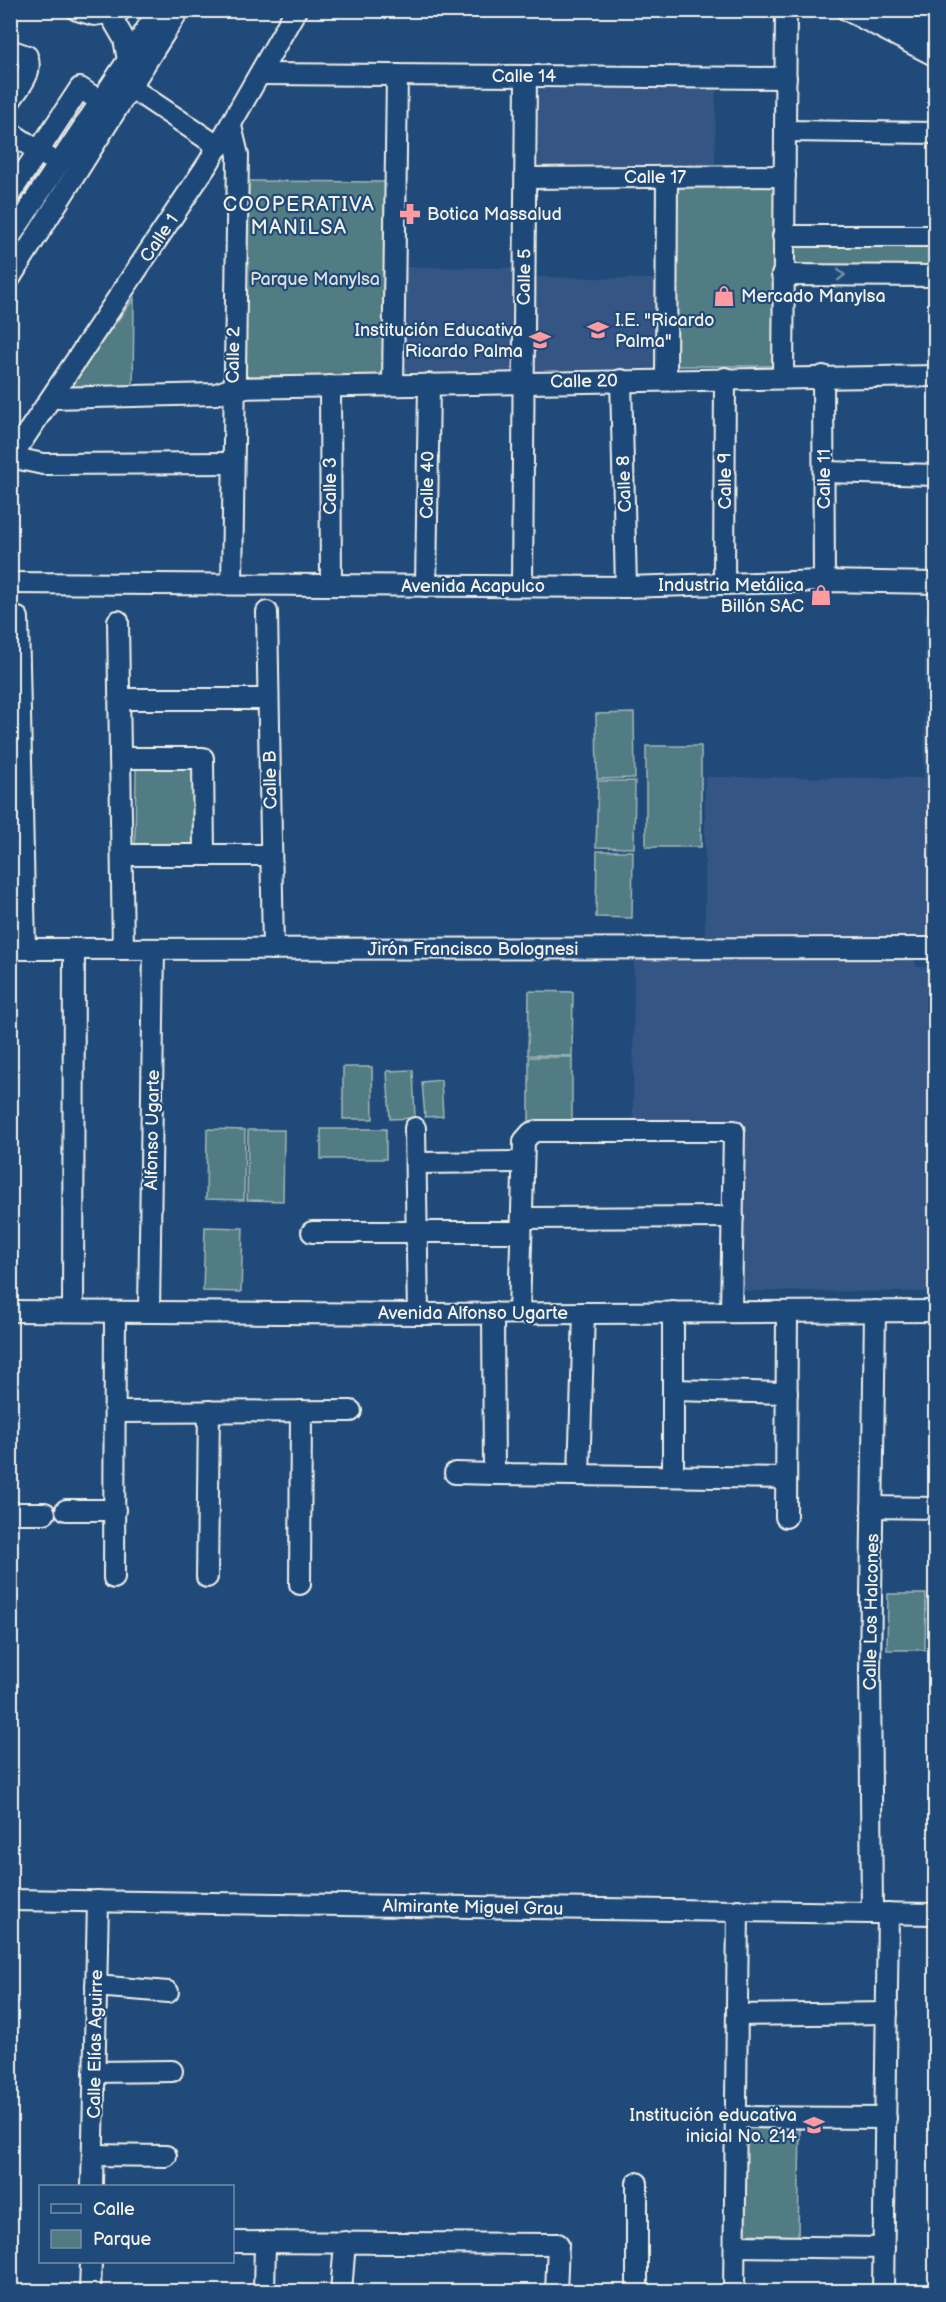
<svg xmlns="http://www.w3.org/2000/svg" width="946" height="2302" font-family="'Balsamiq Sans',sans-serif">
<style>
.built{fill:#345685}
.green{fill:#517b83;stroke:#a2b6b6;stroke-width:1.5}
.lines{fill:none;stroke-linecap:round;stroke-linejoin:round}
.minor-casing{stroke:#f4f1e8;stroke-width:24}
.minor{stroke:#1f4a7a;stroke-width:20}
.oneway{stroke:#748da6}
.labels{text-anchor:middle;stroke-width:4.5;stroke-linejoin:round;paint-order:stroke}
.street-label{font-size:18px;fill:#f4f1e8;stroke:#1f4a7a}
.poi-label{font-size:18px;fill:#f4f1e8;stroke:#1f4a7a;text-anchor:start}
.park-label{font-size:18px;fill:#dcdfd9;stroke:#1f4a7a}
.neighbourhood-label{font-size:20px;letter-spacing:1.5px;fill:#f4f1e8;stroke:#1f4a7a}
</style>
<rect width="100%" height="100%" fill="#1f4a7a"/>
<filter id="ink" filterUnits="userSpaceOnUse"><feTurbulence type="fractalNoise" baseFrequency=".0167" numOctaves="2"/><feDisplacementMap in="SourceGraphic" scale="12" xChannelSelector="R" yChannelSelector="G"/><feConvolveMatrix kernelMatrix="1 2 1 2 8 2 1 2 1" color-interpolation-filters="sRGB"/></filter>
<g filter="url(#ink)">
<!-- built -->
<g class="built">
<polygon points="716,88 715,167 539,169 537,89"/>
<polygon points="404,267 516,268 515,372 405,372"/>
<polygon points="535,277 658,279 656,372 612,372 601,370 599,372 535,372"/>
<polygon points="925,614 935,614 935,935 927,935 924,939 705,938 705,777 924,778"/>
<polygon points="912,957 917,967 935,968 935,1292 739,1291 741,1127 633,1126 634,958"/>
</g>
<!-- green -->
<g class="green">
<polygon points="246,181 385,182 385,377 246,376"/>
<polygon points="676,184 774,184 773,366 675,366"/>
<polygon points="935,237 935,268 794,268 791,238"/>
<polygon points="134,298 133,390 64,393"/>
<polygon points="634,713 635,778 597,779 596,714"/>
<rect x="646" y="746" width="55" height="101"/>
<polygon points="136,768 197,768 196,844 135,844"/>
<polygon points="598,781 635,781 634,848 596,847"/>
<polygon points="597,851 633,851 632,918 596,917"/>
<polygon points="529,991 573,992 572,1056 528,1055"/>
<polygon points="529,1057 572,1057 572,1123 529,1122"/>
<polygon points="343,1067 372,1067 373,1119 343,1119"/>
<polygon points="413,1070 415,1118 390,1119 387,1071"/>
<polygon points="441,1080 443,1116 425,1117 422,1082"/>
<polygon points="207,1129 245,1130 244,1200 206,1199"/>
<polygon points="386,1129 386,1159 321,1159 321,1129"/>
<polygon points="248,1130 284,1130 283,1201 247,1200"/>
<polygon points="205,1227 243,1228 241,1292 203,1291"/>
<polygon points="888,1594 926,1594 925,1650 887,1650"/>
<polygon points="743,2126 800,2127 798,2236 741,2234"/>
</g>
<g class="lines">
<defs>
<g id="minor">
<polyline points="77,10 94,15 120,11"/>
<polyline points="847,10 936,56"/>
<polyline points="885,10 936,36"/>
<polyline points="109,13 124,39 128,60"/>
<path d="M 10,50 L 27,56 C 34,73 19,87 10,101"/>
<polyline points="261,74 786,78"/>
<polyline points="121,81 219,147"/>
<polyline points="231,126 238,155 232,584"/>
<polyline points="785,131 936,133"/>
<polyline points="10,132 49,158"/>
<polyline points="526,178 785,176"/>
<polyline points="10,194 80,88 100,101"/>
<polyline points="783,236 936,236"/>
<polyline points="10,237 128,60 158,10"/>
<polyline points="782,275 936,276"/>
<polyline points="10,278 179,10"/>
<polyline points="823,376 824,581"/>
<polyline points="783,377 786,10"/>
<polyline points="666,379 667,177"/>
<polyline points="621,380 626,587"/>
<polyline points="393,385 397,75"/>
<polyline points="330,386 331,585"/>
<polyline points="52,398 216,394 233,388 936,376"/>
<polyline points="10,457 43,464 233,463"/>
<polyline points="10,459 209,162 296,10"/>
<polyline points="824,472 936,475"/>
<polyline points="10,583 626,587 824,581 936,583"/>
<polyline points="724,583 725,378"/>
<polyline points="426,586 429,384"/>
<polyline points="522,586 526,76"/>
<polyline points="267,612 273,949"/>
<polyline points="18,618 25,949"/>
<polyline points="118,621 123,949"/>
<polyline points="120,699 268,699"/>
<polyline points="120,758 203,758 204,855"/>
<polyline points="122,855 271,855"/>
<polyline points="10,949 936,948"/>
<polyline points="415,1128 418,1314"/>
<polyline points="416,1163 523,1162"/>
<polyline points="522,1218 733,1217"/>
<polyline points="312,1232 521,1232"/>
<polyline points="10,1311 418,1314 936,1311"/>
<polyline points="73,1311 74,949"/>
<polyline points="149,1312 154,949"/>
<polyline points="493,1313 494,1474 786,1478"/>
<polyline points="519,1313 524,1141 531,1133 537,1131 734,1131 731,1312"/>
<polyline points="673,1390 787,1393"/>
<polyline points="115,1412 351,1411"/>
<polyline points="455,1473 494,1474"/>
<polyline points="579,1475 584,1313"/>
<polyline points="673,1476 673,1312"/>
<polyline points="872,1507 936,1508"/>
<polyline points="66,1510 115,1510"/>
<polyline points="10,1513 45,1513"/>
<polyline points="786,1517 787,1312"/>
<polyline points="207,1577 209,1411"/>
<polyline points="114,1578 115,1312"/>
<polyline points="300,1584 301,1411"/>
<polyline points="10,1900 936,1914"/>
<polyline points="872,1912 870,1669 875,1311"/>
<polyline points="96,1986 168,1992"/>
<polyline points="737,2015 887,2013"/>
<polyline points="94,2072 172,2071"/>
<polyline points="736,2117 886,2118"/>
<polyline points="93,2155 166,2156"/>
<polyline points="92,2186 98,1901"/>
<polyline points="232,2242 558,2244 556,2292"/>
<polyline points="735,2246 884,2248"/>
<polyline points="90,2292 91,2262"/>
<polyline points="264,2292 265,2242"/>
<polyline points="341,2292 345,2242"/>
<polyline points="637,2292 637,2183"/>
<polyline points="734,2292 738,1910"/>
<polyline points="883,2292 888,1913"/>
</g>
</defs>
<!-- minor casing -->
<use href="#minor" class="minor-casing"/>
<!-- minor -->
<use href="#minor" class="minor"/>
</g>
<!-- one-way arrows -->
<defs><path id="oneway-chevron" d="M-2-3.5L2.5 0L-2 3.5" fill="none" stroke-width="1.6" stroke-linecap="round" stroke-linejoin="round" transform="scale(1.5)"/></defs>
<use class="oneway" href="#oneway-chevron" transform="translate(841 275)"/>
</g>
<!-- icons -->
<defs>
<symbol id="pharmacy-bare" viewBox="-9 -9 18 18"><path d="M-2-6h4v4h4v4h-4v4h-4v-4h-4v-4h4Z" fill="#ff9aa2" stroke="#1f4a7a" stroke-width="2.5" paint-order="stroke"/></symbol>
<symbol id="shop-bare" viewBox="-9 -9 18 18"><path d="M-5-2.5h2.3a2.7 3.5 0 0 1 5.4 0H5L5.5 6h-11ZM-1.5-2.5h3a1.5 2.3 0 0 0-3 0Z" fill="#ff9aa2" stroke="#1f4a7a" stroke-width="2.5" paint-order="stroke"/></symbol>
<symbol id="school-bare" viewBox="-9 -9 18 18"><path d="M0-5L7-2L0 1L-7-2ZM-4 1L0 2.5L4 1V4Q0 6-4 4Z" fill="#ff9aa2" stroke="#1f4a7a" stroke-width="2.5" paint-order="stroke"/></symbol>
</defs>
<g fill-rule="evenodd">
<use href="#pharmacy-bare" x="395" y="199" width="30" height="30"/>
<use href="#shop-bare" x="709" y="281" width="30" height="30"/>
<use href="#school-bare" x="583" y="315" width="30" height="30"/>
<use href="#school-bare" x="525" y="325" width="30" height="30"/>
<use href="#shop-bare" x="806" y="580" width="30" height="30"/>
<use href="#school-bare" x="799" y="2110" width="30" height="30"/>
</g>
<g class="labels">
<!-- street labels -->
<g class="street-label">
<text x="524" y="82">Calle 14</text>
<text x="655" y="183">Calle 17</text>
<text transform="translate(159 238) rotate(-56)" y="6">Calle 1</text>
<text transform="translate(524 277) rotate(-89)" y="6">Calle 5</text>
<text transform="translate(233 355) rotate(-89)" y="6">Calle 2</text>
<text transform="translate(584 381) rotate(-1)" y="6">Calle 20</text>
<text transform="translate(824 479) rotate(-90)" y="6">Calle 11</text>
<text transform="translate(725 481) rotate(-90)" y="6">Calle 9</text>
<text transform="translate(624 484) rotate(-92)" y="6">Calle 8</text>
<text transform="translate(427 485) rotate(-89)" y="6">Calle 40</text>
<text transform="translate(330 486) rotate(-90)" y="6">Calle 3</text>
<text x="473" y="592">Avenida Acapulco</text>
<text transform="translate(270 780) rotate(-91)" y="6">Calle B</text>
<text x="473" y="955">Jirón Francisco Bolognesi</text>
<text transform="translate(152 1130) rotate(-89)" y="6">Alfonso Ugarte</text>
<text x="473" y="1319">Avenida Alfonso Ugarte</text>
<text transform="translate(871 1612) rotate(-89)" y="6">Calle Los Halcones</text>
<text transform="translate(473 1907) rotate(1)" y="6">Almirante Miguel Grau</text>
<text transform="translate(95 2044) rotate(-89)" y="6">Calle Elías Aguirre</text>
</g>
<!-- poi labels -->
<g class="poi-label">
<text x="427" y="220">Botica Massalud</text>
<text x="741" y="302">Mercado Manylsa</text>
<text x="615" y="326">I.E. "Ricardo<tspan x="615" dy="21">Palma"</tspan></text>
<text x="523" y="336" text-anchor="end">Institución Educativa<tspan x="523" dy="21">Ricardo Palma</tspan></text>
<text x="804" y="591" text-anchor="end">Industria Metálica<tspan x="804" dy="21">Billón SAC</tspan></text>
<text x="797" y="2121" text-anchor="end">Institución educativa<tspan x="797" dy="21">inicial No. 214</tspan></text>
</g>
<!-- park labels -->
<g class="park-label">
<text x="315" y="285">Parque Manylsa</text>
</g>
<!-- neighbourhood labels -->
<g class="neighbourhood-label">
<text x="299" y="211">COOPERATIVA<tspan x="299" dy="23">MANILSA</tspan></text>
</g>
</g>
<!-- margin -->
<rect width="946" height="2302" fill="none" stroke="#1f4a7a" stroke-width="36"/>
<rect x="18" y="18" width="910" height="2266" fill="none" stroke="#f4f1e8" stroke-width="2" filter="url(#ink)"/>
<!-- legend -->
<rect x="39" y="2185" width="195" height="78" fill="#1f4a7a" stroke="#748da6" stroke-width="1.5"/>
<rect x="51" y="2204" width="30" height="9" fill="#1f4a7a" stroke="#748da6" stroke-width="1.5"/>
<text x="93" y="2215" font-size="18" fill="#f4f1e8">Calle</text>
<rect x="51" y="2230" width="30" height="18" fill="#517b83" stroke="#748da6" stroke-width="1.5"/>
<text x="93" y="2245" font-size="18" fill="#f4f1e8">Parque</text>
</svg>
